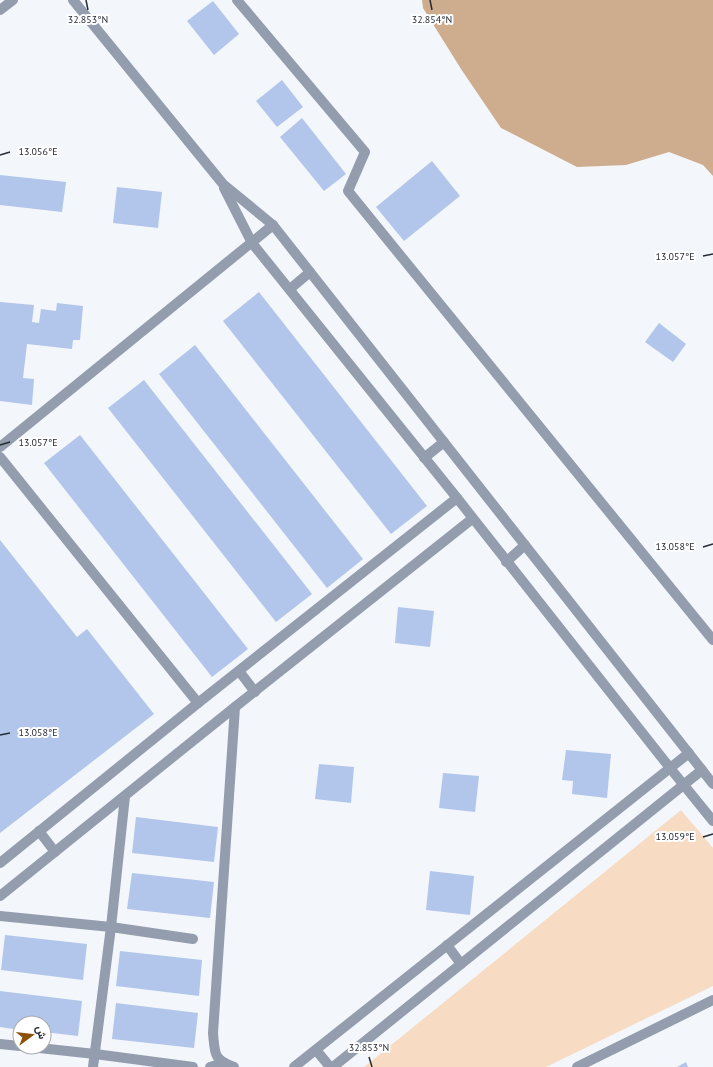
<svg xmlns="http://www.w3.org/2000/svg" width="713" height="1067" font-family="'PT Sans',Vazirmatn,sans-serif">
<style>
.green{fill:#f7dcc3}
.water{fill:#cead8f}
.building{fill:#b2c6eb}
.lines{fill:none;stroke-linecap:round;stroke-linejoin:round}
.minor{stroke:#949dad;stroke-width:10}
.ticks{fill:none;stroke:#252b35;stroke-width:1.5}
.ticks-label{font-size:10px;text-anchor:middle;fill:#252b35;stroke:#fff;stroke-width:4;stroke-linejoin:round;paint-order:stroke}
</style>
<rect width="100%" height="100%" fill="#f3f6fb"/>
<!-- green -->
<polygon class="green" points="681,810 713,848 713,986 546,1067 364,1067"/>
<!-- water -->
<polygon class="water" points="422,0 713,0 713,176 703,165 669,152 626,165 577,167 501,128 461,69 423,8"/>
<!-- building -->
<g class="building">
<polygon points="213,1 239,34 214,55 187,21"/>
<polygon points="282,80 303,107 277,127 256,101"/>
<polygon points="302,118 346,174 324,191 280,137"/>
<polygon points="432,161 460,196 404,241 376,207"/>
<polygon points="0,175 66,182 62,212 0,205"/>
<polygon points="117,187 162,192 158,228 113,223"/>
<polygon points="259,292 427,506 391,534 223,321"/>
<polygon points="0,302 34,305 32,322 39,323 41,309 56,311 57,303 83,306 80,340 73,340 72,349 27,344 23,378 34,379 32,405 0,401"/>
<polygon points="659,323 686,344 673,362 645,342"/>
<polygon points="195,345 363,559 327,588 159,374"/>
<polygon points="144,380 312,594 276,622 108,408"/>
<polygon points="80,435 248,649 212,677 44,463"/>
<polygon points="0,540 77,637 87,629 154,714 0,833"/>
<polygon points="398,607 434,611 430,647 395,643"/>
<polygon points="566,750 611,754 607,798 572,794 573,781 562,780"/>
<polygon points="319,764 354,767 351,803 315,799"/>
<polygon points="443,773 479,776 475,812 439,808"/>
<polygon points="136,817 218,827 214,862 132,853"/>
<polygon points="430,871 474,876 470,915 426,910"/>
<polygon points="132,873 214,882 210,918 127,909"/>
<polygon points="5,935 87,944 83,980 1,970"/>
<polygon points="120,951 202,960 199,996 116,986"/>
<polygon points="0,991 82,1001 78,1036 44,1032 44,1023 20,1023 20,1030 0,1027"/>
<polygon points="116,1003 198,1013 194,1048 112,1039"/>
<polygon points="686,1062 688,1067 677,1067"/>
</g>
<g class="lines">
<!-- minor -->
<g class="minor">
<polyline points="73,0 223,184 273,225 713,784"/>
<polyline points="237,0 365,152 348,191 713,640"/>
<polyline points="0,10 13,0"/>
<polyline points="224,188 252,243 457,498 670,768 713,821"/>
<polyline points="290,289 310,272"/>
<polyline points="0,447 273,225"/>
<polyline points="0,457 198,703"/>
<polyline points="424,458 444,442"/>
<polyline points="506,562 525,545"/>
<polyline points="239,671 255,692"/>
<polyline points="39,831 55,852"/>
<polyline points="0,863 198,703 457,498"/>
<polyline points="0,896 235,707 472,519"/>
<polyline points="0,916 111,927 193,939"/>
<polyline points="447,945 461,964"/>
<polyline points="0,1044 20,1046"/>
<polyline points="30,1047 95,1054 193,1067"/>
<polyline points="316,1050 330,1067"/>
<polyline points="93,1067 111,927 125,796"/>
<polyline points="210,1067 223,1063"/>
<path d="M 234,1067 C 213,1059 215,1054 213,1033 L 235,707"/>
<polyline points="294,1067 689,753"/>
<polyline points="333,1067 702,770"/>
<polyline points="577,1067 713,1000"/>
</g>
</g>
<!-- ticks -->
<path class="ticks" d="M 86,0 L 88,10M 430,0 L 432,10M 0,155 L 10,152M 703,256 L 713,254M 0,445 L 10,442M 703,547 L 713,544M 0,735 L 10,733M 703,837 L 713,834M 369,1057 L 372,1067"/>
<g class="ticks-label">
<text x="88" y="23">32.853°N</text>
<text x="432" y="23">32.854°N</text>
<text x="38" y="155">13.056°E</text>
<text x="675" y="260">13.057°E</text>
<text x="38" y="446">13.057°E</text>
<text x="675" y="550">13.058°E</text>
<text x="38" y="736">13.058°E</text>
<text x="675" y="840">13.059°E</text>
<text x="369" y="1051">32.853°N</text>
</g>
<!-- north arrow -->
<g transform="translate(32 1035) rotate(75)"><circle r="19" fill="#ffffff" stroke="#a8aaae"/>
<path d="M0-3L7 15L0 10L-7 15Z" fill="#8b5208"/>
<text y="-6" font-size="11" font-weight="bold" text-anchor="middle" fill="#252b35">ش</text>
</g>
</svg>
